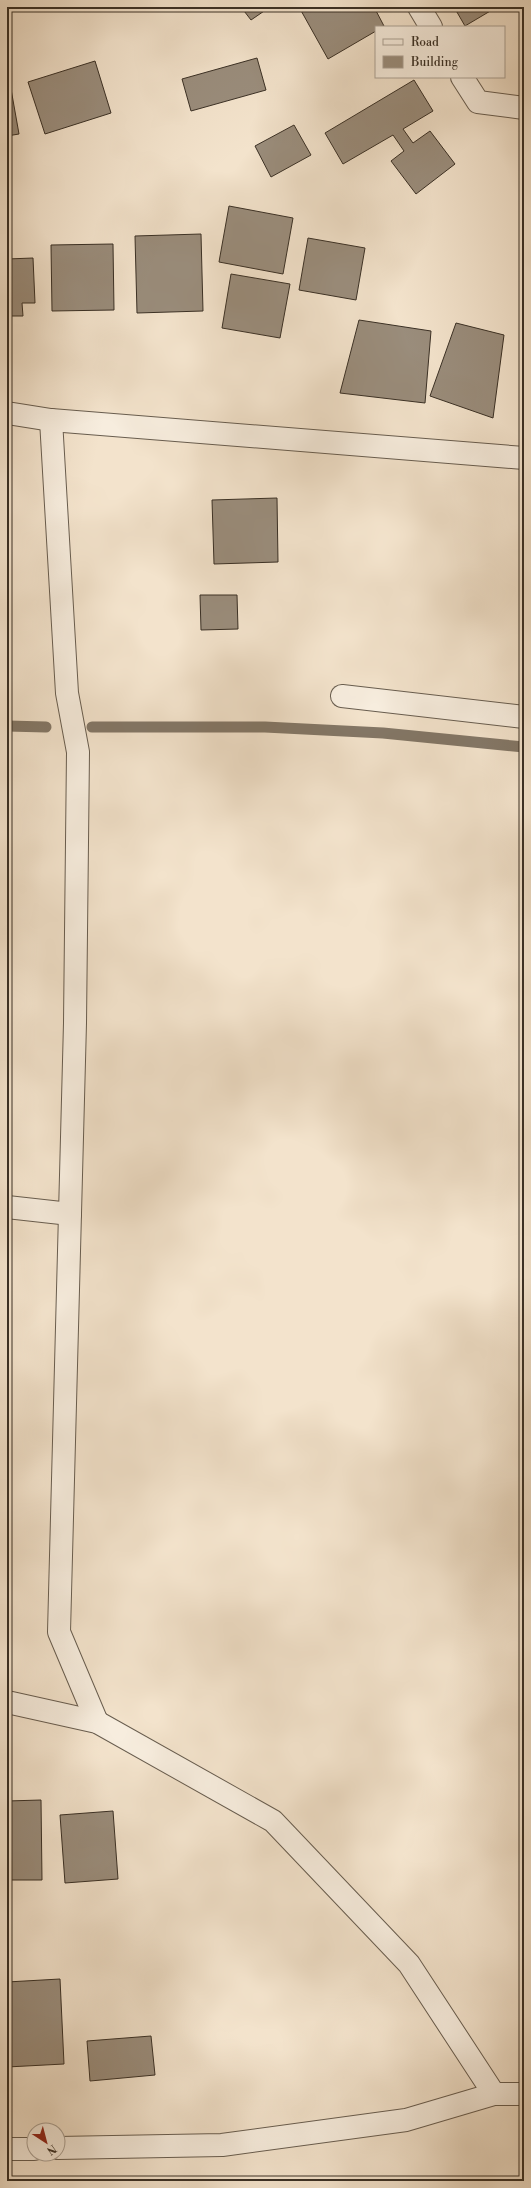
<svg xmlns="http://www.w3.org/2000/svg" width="531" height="2188" font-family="'Libre Bodoni',serif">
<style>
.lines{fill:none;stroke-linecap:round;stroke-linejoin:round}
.stream{stroke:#837767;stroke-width:11}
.building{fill:#9a8d7c;stroke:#3a3025}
.minor-casing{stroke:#685d4f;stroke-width:24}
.minor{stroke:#f7edde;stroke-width:22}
</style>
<rect width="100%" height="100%" fill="#f3e3cc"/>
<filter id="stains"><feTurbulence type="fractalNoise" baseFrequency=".005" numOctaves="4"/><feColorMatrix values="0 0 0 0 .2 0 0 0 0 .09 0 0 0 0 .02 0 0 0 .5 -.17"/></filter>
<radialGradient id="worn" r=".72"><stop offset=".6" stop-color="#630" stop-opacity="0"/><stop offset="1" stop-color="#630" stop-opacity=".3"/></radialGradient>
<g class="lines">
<!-- stream -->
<g class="stream">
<polyline points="7,726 46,727"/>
<polyline points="92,727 265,727 383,733 524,747"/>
</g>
</g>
<!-- building -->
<g class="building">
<polygon points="241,7 270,7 251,20"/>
<polygon points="299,7 374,7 384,26 376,27 376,31 328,59"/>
<polygon points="454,7 497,7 465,26"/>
<polygon points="257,58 266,90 191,111 182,79"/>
<polygon points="95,61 111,113 45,134 28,82"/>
<polygon points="414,80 433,111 403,129 413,143 430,131 455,164 416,194 391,161 404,151 393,135 343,164 325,133"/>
<polygon points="11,89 19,134 7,136 7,90"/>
<polygon points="294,125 311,155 271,177 255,146"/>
<polygon points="521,148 524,148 524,194"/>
<polygon points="229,206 293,218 283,274 219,262"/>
<polygon points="201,234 203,311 137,313 135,236"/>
<polygon points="308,238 365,248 356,300 299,290"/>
<polygon points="113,244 114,310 52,311 51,245"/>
<polygon points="33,258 35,303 22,303 23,316 7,316 7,259"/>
<polygon points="231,274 290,284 280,338 222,328"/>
<polygon points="359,320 431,331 425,403 340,393"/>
<polygon points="456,323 504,335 493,418 430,396"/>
<polygon points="277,498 278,562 214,564 212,500"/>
<polygon points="200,595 237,595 238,629 201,630"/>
<polygon points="41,1800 42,1880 7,1880 7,1801"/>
<polygon points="113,1811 118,1879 65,1883 60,1815"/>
<polygon points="60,1979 64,2064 7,2067 7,1982"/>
<polygon points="151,2036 155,2075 90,2081 87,2041"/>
</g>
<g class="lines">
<defs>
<g id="minor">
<polyline points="419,7 431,27"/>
<polyline points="462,77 478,102 524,108"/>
<polyline points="7,413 51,420 524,458"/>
<polyline points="51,420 67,693 78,752 75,1023 59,1632 97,1722"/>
<polyline points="342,696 524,717"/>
<polyline points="7,1207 70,1214"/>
<polyline points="7,1702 97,1722 273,1821 409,1964 494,2094"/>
<polyline points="58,2148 222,2145 406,2120 494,2094 524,2094"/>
<polyline points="7,2149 34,2149"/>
</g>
</defs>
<!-- minor casing -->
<use href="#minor" class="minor-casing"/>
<!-- minor -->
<use href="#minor" class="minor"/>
</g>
<!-- margin -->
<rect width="531" height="2188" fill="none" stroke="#f3e3cc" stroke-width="24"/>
<rect x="8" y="8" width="515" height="2172" fill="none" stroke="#3a3025" stroke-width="2"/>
<rect x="12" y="12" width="507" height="2164" fill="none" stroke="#3a3025"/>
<!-- legend -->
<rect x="375" y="26" width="130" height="52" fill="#f7edde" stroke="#aba194"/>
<rect x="383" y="39" width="20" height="6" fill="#f7edde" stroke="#aba194"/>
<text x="411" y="46" font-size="12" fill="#3a3025">Road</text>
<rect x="383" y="56" width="20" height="12" fill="#9a8d7c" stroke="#aba194"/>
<text x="411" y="66" font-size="12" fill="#3a3025">Building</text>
<!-- north arrow -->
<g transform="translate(46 2142) rotate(144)"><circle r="19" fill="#f7edde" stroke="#aba194"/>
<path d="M0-3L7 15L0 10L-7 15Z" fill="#8f2418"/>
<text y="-6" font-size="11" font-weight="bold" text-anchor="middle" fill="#3a3025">N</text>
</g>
<rect width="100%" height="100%" filter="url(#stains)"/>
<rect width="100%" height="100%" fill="url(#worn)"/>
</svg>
